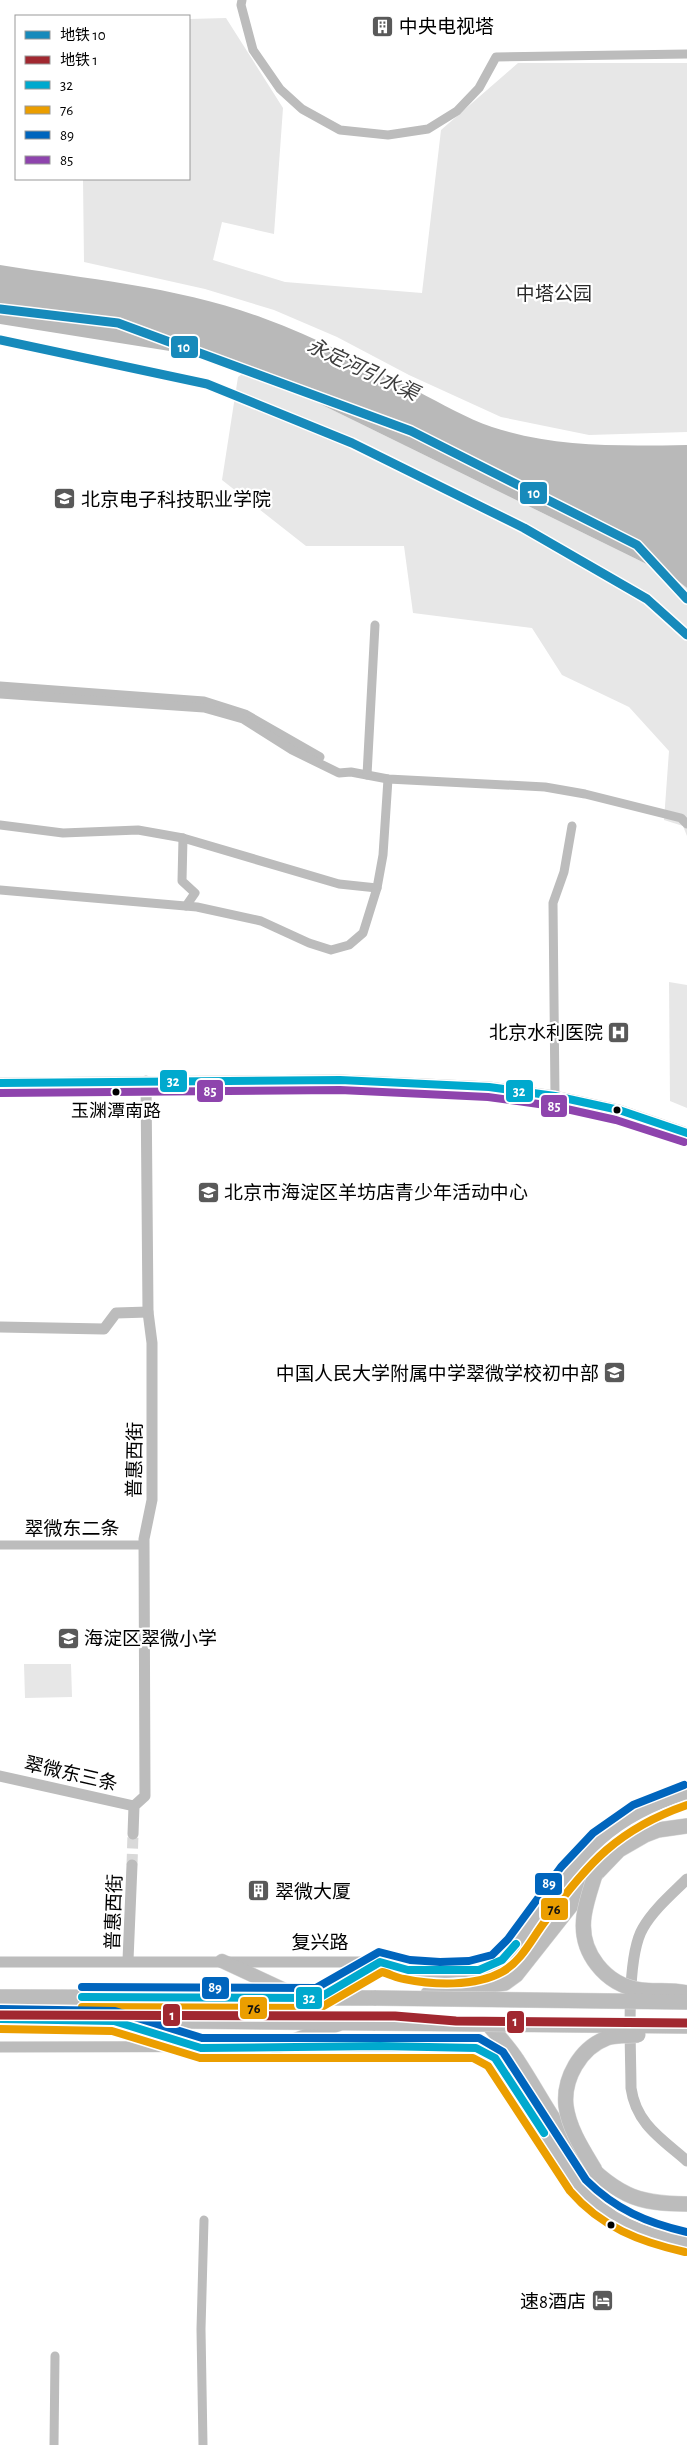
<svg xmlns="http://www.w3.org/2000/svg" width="687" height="2445" font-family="'Alegreya Sans','Noto Sans SC',sans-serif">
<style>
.green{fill:#e7e7e7}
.water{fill:#b9b9b9}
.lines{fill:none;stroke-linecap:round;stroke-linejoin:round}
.tertiary-tunnel{stroke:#d9d9d9;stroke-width:11;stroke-dasharray:11 5.5;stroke-linecap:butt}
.primary-casing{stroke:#dbdbdb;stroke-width:15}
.trunk-casing{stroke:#dbdbdb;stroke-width:16}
.minor{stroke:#bcbcbc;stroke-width:9}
.tertiary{stroke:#bcbcbc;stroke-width:11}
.primary{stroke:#bcbcbc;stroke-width:14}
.trunk{stroke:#bcbcbc;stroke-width:15}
.trunk-bridge-casing{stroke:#dbdbdb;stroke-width:16;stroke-linecap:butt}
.trunk-bridge{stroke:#bcbcbc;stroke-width:15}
.bus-1-casing{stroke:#fff;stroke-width:11}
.bus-2-casing{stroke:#fff;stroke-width:11}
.bus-3-casing{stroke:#fff;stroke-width:11}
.bus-4-casing{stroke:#fff;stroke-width:11}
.bus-1{stroke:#00a9ce;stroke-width:8}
.bus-2{stroke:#eb9e00;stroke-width:8}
.bus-3{stroke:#0065bd;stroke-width:8}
.bus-4{stroke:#8e44ad;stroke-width:8}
.metro-1-casing{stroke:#fff;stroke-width:12}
.metro-2-casing{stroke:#fff;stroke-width:12}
.metro-1{stroke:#178abb;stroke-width:9}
.metro-2{stroke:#a12830;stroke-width:9}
.bus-dot{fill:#000;stroke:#fff;stroke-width:2}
.labels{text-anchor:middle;stroke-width:4.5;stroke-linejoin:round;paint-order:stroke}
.bus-label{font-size:18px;fill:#000;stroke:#fff}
.poi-label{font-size:19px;fill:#000;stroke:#fff;text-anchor:start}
.park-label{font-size:19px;fill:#2b2b2b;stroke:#fff}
.street-label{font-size:19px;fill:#000;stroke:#fff}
.water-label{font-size:20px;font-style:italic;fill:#3c3c3c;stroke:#fff}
.line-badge{stroke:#fff;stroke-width:2}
.badge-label{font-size:14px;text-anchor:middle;font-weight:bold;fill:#fff}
.pale-badge-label{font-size:14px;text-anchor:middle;font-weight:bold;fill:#111}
</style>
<rect width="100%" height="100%" fill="#fff"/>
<!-- green -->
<g class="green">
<polygon points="226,18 283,108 274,234 222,222 213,260 285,282 422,293 441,130 518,63 687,63 687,432 589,435 501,417 409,375 337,337 274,310 205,289 84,262 83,179 189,179 189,19"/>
<polygon points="249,369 673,577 687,588 687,836 683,826 664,820 669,751 629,707 562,675 532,628 413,613 404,546 306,546 222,480 238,377"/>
<polygon points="669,982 687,985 687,1108 670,1101"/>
<polygon points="24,1664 71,1664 72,1697 25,1698"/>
</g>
<!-- water -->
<path class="water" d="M 0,265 C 87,279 180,287 263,318 C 316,337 367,365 417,391 C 442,404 466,418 492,427 C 555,448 622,446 687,445 L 687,588 L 673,577 L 249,369 L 176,352 L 0,324 Z"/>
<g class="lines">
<!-- tertiary-tunnel -->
<polyline class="tertiary-tunnel" points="132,1865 133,1834"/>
<defs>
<g id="primary">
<polyline points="222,1961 302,1998"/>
<polyline points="319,1998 380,1962"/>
<polyline points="120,2023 201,2048"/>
<polyline points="276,2047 339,2024"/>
</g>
<g id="trunk">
<polyline points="428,1994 505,1983 516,1975 595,1875 619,1850 645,1835 658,1830 687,1826"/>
<polyline points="0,1997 376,1998"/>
<polyline points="0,2019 375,2023"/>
<path d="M 488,2024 C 498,2036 509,2047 517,2060 C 549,2108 573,2167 627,2194 C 645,2203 667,2204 687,2204"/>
</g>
</defs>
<!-- primary casing -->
<use href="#primary" class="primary-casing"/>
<!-- trunk casing -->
<use href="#trunk" class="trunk-casing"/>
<!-- minor -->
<g class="minor">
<polyline points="242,0 241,5 253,50 280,89 302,109 340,130 388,135 428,129 457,111 479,88 496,57 687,54"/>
<polyline points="0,686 204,701 245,714 320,757"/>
<polyline points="0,694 204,708 243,719 292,750 339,773 351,772 388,779 545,787 585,794 681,818 687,824"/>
<polyline points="367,775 375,625"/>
<polyline points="0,825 63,833 138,830 183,838 339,884 377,888"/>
<polyline points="183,838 182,881 195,893 186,906"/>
<polyline points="0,890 197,907 261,921 309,943 331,950 349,945 363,933 377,888 383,855 388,779"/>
<polyline points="555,1096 553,903 564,872 572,826"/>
<polyline points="0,1545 144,1545"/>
<polyline points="54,2445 55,2356"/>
<polyline points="203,2445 201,2329 204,2220"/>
</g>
<!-- tertiary -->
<g class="tertiary">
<polyline points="0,1083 340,1080 489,1087 555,1096 619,1110 687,1133"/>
<polyline points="0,1327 104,1329 116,1313 148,1312"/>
<polyline points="0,1776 134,1806"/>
<polyline points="133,1834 134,1806 145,1796 144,1539 152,1500 152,1343 148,1312 146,1081"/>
<path d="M 687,1879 C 672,1894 654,1909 643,1928 C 625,1958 631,2049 631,2088 C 636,2124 662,2139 687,2161"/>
<polyline points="128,1960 132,1865"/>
<path d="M 0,1962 L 386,1962 C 393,1965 400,1969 407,1970 C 424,1974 476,1973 491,1967 C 511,1958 523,1933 536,1916 C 583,1854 610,1817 687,1794"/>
<path d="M 0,2047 L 449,2046 L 476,2048 L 495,2058 L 578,2186 C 609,2221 642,2233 687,2242"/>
</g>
<!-- primary -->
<use href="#primary" class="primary"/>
<!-- trunk -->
<use href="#trunk" class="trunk"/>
<defs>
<g id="trunk-bridge">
<path d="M 595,1875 C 591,1888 586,1902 584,1916 C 579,1952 605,1985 641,1990 C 656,1992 672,1989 687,1993"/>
<polyline points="376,1998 687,2002"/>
<polyline points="375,2023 687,2026"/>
<path d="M 595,2170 C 583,2150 569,2129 566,2106 C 563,2079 580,2048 607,2038 C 616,2035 627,2036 638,2035"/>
</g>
</defs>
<!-- trunk-bridge casing -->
<use href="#trunk-bridge" class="trunk-bridge-casing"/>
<!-- trunk-bridge -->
<use href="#trunk-bridge" class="trunk-bridge"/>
<defs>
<g id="bus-1">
<polyline points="0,1083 340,1080 489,1087 555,1096 619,1110 687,1133"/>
<polyline points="82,1997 319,1998 380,1962 408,1970 479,1970 502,1960 516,1944"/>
<polyline points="0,2019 114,2021 201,2048 380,2046 476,2048 495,2058 544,2133"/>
</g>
<g id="bus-2">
<path d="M 82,2007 L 320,2008 L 382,1972 C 390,1974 397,1978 404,1979 C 433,1985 475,1987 502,1972 C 522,1961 532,1938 546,1920 C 588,1863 618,1829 687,1805"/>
<path d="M 0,2029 L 112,2031 L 200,2058 L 473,2058 L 488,2066 L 570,2191 C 601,2227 640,2242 685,2252"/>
</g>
<g id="bus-3">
<polyline points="82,1987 316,1988 379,1952 410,1960 440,1962 469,1961 492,1955 508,1939 561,1867 593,1833 633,1805 684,1785"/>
<path d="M 0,2009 L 115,2011 L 202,2038 L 479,2038 L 503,2052 L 586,2180 C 615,2209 647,2223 687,2232"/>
</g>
<polyline id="bus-4" points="0,1093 340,1090 488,1097 553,1106 616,1120 684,1142"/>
</defs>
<!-- bus-1 casing -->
<use href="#bus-1" class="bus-1-casing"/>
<!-- bus-2 casing -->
<use href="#bus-2" class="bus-2-casing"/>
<!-- bus-3 casing -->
<use href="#bus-3" class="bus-3-casing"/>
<!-- bus-4 casing -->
<use href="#bus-4" class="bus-4-casing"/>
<!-- bus-1 -->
<use href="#bus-1" class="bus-1"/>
<!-- bus-2 -->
<use href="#bus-2" class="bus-2"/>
<!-- bus-3 -->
<use href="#bus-3" class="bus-3"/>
<!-- bus-4 -->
<use href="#bus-4" class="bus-4"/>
<defs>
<g id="metro-1">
<polyline points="0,309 118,323 411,431 637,545 687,599"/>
<polyline points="0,340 207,384 352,443 524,528 647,599 687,635"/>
</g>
<polyline id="metro-2" points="0,2015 395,2016 456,2021 687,2023"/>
</defs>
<!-- metro-1 casing -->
<use href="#metro-1" class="metro-1-casing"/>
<!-- metro-2 casing -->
<use href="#metro-2" class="metro-2-casing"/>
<!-- metro-1 -->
<use href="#metro-1" class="metro-1"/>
<!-- metro-2 -->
<use href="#metro-2" class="metro-2"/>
</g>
<!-- icons -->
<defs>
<symbol id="building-square" viewBox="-11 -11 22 22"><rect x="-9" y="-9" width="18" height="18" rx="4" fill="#595959" stroke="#fff"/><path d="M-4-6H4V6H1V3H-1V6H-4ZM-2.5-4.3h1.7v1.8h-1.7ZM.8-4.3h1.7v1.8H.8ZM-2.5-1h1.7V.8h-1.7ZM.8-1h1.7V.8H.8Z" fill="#fff"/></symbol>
<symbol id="school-square" viewBox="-11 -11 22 22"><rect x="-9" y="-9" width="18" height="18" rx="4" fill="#595959" stroke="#fff"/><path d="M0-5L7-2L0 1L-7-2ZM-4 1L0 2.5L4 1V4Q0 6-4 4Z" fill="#fff"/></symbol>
<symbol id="hospital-square" viewBox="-11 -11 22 22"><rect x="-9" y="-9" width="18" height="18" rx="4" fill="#595959" stroke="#fff"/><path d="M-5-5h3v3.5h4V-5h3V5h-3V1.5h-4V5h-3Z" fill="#fff"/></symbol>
<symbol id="hotel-square" viewBox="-11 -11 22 22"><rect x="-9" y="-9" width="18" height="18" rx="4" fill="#595959" stroke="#fff"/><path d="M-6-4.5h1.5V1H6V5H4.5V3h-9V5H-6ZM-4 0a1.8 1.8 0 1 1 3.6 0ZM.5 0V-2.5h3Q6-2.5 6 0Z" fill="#fff"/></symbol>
</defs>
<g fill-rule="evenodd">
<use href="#building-square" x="370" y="14" width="25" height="25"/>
<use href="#school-square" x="52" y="486" width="25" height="25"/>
<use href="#hospital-square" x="606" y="1020" width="25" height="25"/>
<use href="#school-square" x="196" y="1180" width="25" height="25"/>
<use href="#school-square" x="602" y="1360" width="25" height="25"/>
<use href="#school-square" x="56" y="1626" width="25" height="25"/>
<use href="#building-square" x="246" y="1878" width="25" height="25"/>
<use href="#hotel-square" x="590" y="2288" width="25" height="25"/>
</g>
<!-- markers -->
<g class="bus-dot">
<circle cx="116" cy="1092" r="4.5"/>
<circle cx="617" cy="1110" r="4.5"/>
<circle cx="611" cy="2225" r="4.5"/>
</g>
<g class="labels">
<!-- bus labels -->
<g class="bus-label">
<text x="116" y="1117">玉渊潭南路</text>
</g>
<!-- poi labels -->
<g class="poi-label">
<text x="399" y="33">中央电视塔</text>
<text x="81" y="506">北京电子科技职业学院</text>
<text x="603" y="1039" text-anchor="end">北京水利医院</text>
<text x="224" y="1199">北京市海淀区羊坊店青少年活动中心</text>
<text x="599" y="1380" text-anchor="end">中国人民大学附属中学翠微学校初中部</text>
<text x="84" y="1645">海淀区翠微小学</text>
<text x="275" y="1898">翠微大厦</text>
<text x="586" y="2308" text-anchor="end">速8酒店</text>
</g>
<!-- park labels -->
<g class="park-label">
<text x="554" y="300">中塔公园</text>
</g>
<!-- street labels -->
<g class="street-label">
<text transform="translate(134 1460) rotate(-89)" y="7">普惠西街</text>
<text x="72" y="1535">翠微东二条</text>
<text transform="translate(71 1773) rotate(13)" y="7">翠微东三条</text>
<text transform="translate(113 1912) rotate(-88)" y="7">普惠西街</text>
<text x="320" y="1949">复兴路</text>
</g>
<!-- water labels -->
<g class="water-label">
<text transform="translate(363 369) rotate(25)" y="7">永定河引水渠</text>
</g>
</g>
<g class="line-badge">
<rect x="170" y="335" width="29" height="24" rx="5" fill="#178abb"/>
<rect x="519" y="481" width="29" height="24" rx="5" fill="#178abb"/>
<rect x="159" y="1069" width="29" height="24" rx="5" fill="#00a9ce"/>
<rect x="505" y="1079" width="29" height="24" rx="5" fill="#00a9ce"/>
<rect x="196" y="1079" width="28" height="24" rx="5" fill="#8e44ad"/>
<rect x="540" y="1094" width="28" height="24" rx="5" fill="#8e44ad"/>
<rect x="534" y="1872" width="29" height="24" rx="5" fill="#0065bd"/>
<rect x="540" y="1897" width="29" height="24" rx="5" fill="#eb9e00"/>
<rect x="201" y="1976" width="29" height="24" rx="5" fill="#0065bd"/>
<rect x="295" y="1986" width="28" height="24" rx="5" fill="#00a9ce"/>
<rect x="239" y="1996" width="29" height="24" rx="5" fill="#eb9e00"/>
<rect x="162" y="2003" width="19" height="24" rx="5" fill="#a12830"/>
<rect x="506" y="2010" width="19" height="24" rx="5" fill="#a12830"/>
</g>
<g class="badge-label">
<text x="184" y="352">10</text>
<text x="534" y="498">10</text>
<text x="173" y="1086">32</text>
<text x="519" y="1096">32</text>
<text x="210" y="1096">85</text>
<text x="554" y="1111">85</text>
<text x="549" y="1888">89</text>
<text x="215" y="1992">89</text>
<text x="309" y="2003">32</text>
<text x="172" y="2020">1</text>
<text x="515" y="2026">1</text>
</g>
<g class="pale-badge-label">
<text x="554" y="1914">76</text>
<text x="254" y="2013">76</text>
</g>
<!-- legend -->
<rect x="15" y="15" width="175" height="165" fill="#ffffff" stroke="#999999"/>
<rect x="25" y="31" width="25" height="8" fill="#178abb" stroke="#999999"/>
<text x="60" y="40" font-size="15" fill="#000000">地铁 10</text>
<rect x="25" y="56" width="25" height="8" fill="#a12830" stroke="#999999"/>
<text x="60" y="65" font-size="15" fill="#000000">地铁 1</text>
<rect x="25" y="81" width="25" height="8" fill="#00a9ce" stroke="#999999"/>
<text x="60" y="90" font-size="15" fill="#000000">32</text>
<rect x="25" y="106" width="25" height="8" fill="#eb9e00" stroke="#999999"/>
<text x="60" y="115" font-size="15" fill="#000000">76</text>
<rect x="25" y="131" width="25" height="8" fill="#0065bd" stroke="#999999"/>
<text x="60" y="140" font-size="15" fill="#000000">89</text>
<rect x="25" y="156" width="25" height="8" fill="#8e44ad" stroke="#999999"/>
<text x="60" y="165" font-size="15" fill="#000000">85</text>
</svg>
